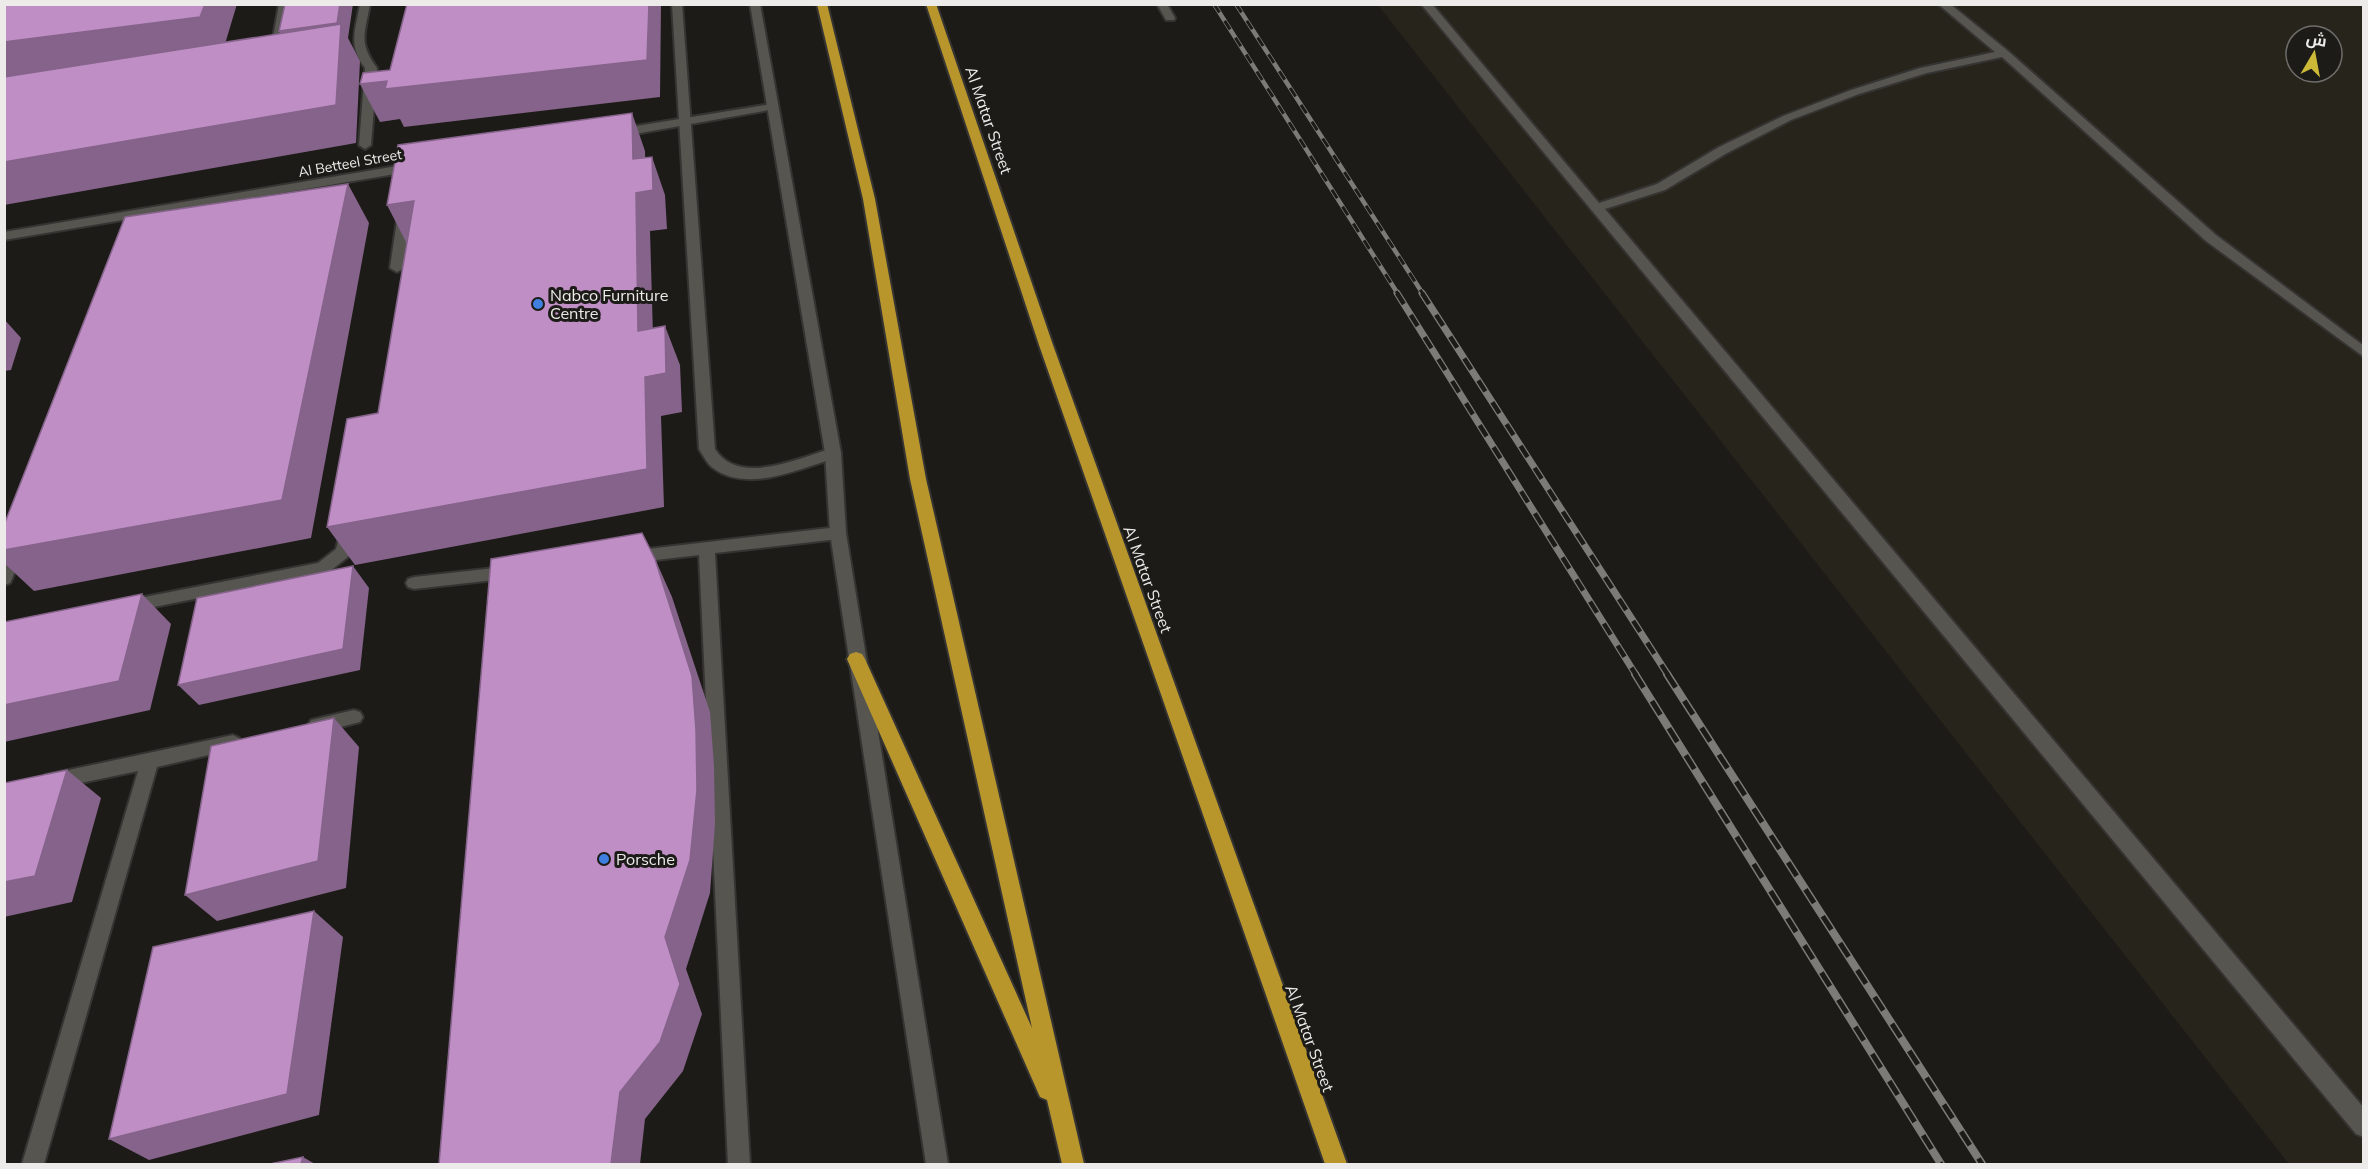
<svg xmlns="http://www.w3.org/2000/svg" width="2368" height="1169" font-family="Mulish,Cairo,sans-serif">
<style>
.built{fill:#27241b;fill-rule:evenodd}
.lines{fill:none;stroke-linecap:round;stroke-linejoin:round}
.service-casing{stroke:#353432;stroke-width:4}
.minor-casing{stroke:#353432;stroke-width:4}
.tertiary-casing{stroke:#353432;stroke-width:4}
.trunk-casing{stroke:#353432;stroke-width:4}
.service{fill:#565550;fill-rule:evenodd}
.minor{fill:#565550;fill-rule:evenodd}
.tertiary{fill:#565550;fill-rule:evenodd}
.trunk{fill:#b8962c;fill-rule:evenodd}
.rail-far2-casing{stroke:#7c7b78;stroke-width:4.5}
.rail-far1-casing{stroke:#7c7b78;stroke-width:7}
.rail-casing{stroke:#7c7b78;stroke-width:8}
.rail-far2{stroke:#1c1b17;stroke-width:3;stroke-dasharray:10;stroke-linecap:butt}
.rail-far1{stroke:#1c1b17;stroke-width:4.5;stroke-dasharray:13;stroke-linecap:butt}
.rail{stroke:#1c1b17;stroke-width:5;stroke-dasharray:16;stroke-linecap:butt}
.shaded-wall{fill:#85638a}
.building{fill:#be8ec5;stroke:#85638a;stroke-width:1.5}
.shop-dot{fill:#3f7fe0;stroke:#1c1b17;stroke-width:2}
.labels{text-anchor:middle;stroke-width:6;stroke-linejoin:round;paint-order:stroke}
.far-street-label{font-size:14px;fill:#ecebe9;stroke:#1c1b17}
.street-label{font-size:16px;fill:#ecebe9;stroke:#1c1b17}
.poi-label{font-size:16px;fill:#ecebe9;stroke:#1c1b17;text-anchor:start}
</style>
<rect width="100%" height="100%" fill="#1c1b17"/>
<!-- built -->
<path class="built" d="M 1378,5 L 2363,5 L 2363,1164 L 2289,1164 ZM 2296,36 L 2332,36 L 2332,72 L 2296,72 Z"/>
<g class="lines">
<defs>
<g id="service">
<polygon points="279,4 289,4 280,54 275,57 270,54"/>
<path d="M 360,4 L 370,4 C 365,34 358,42 377,68 L 371,145 L 365,149 L 359,145 L 365,68 C 348,45 355,32 360,4 Z"/>
<path d="M 672,4 L 682,4 L 715,449 C 739,487 799,458 833,448 L 841,453 L 838,457 C 802,468 747,494 713,468 C 707,464 703,455 699,449 Z"/>
<polygon points="1157,4 1167,4 1175,18 1174,20 1166,20"/>
<polygon points="1421,4 1432,4 1599,203 1657,184 1719,147 1783,116 1851,90 1920,68 1995,52 1938,4 1950,4 2008,51 2216,235 2364,346 2364,357 2206,241 2002,57 1927,73 1859,94 1791,120 1727,153 1665,190 1605,209 2364,1108 2364,1137 2356,1134"/>
<polygon points="404,209 410,213 404,268 397,272 390,268 398,213"/>
<polygon points="348,523 354,525 356,529 349,556 329,572 129,612 123,611 121,606 123,601 129,600 318,563 336,549 342,525"/>
<polygon points="838,527 844,529 846,533 844,537 838,539 715,553 750,1164 728,1164 699,555 630,563 624,561 622,557 624,553 630,551"/>
<polygon points="16,541 22,543 24,547 12,579 10,583 4,585 4,556 10,543"/>
<polygon points="512,566 518,568 520,572 518,576 512,578 414,589 408,587 406,583 408,579 414,577"/>
</g>
<g id="minor">
<polygon points="771,104 775,105 775,109 618,137 612,133 618,129"/>
<polygon points="415,163 419,164 419,170 4,240 4,232"/>
<polygon points="354,710 360,712 363,717 360,722 317,733 311,730 308,725 311,720"/>
<polygon points="233,735 239,738 242,743 239,748 157,767 44,1164 22,1164 138,771 52,789 45,787 43,781 45,775"/>
</g>
<polygon id="tertiary" points="750,4 760,4 841,453 846,533 948,1164 926,1164 830,533 825,453"/>
<g id="trunk">
<polygon points="817,4 827,4 875,199 926,479 1084,1164 1062,1164 1047,1100 1040,1097 847,659 850,654 856,652 862,654 865,659 1032,1028 910,479 863,199"/>
<polygon points="926,4 936,4 1053,345 1347,1164 1325,1164 1039,345"/>
</g>
</defs>
<!-- service casing -->
<use href="#service" class="service-casing"/>
<!-- minor casing -->
<use href="#minor" class="minor-casing"/>
<!-- tertiary casing -->
<use href="#tertiary" class="tertiary-casing"/>
<!-- trunk casing -->
<use href="#trunk" class="trunk-casing"/>
<!-- service -->
<use href="#service" class="service"/>
<!-- minor -->
<use href="#minor" class="minor"/>
<!-- tertiary -->
<use href="#tertiary" class="tertiary"/>
<!-- trunk -->
<use href="#trunk" class="trunk"/>
<defs>
<g id="rail-far2">
<polyline points="1214,4 1398,294"/>
<polyline points="1236,4 1423,294"/>
</g>
<g id="rail-far1">
<polyline points="1397,293 1636,675"/>
<polyline points="1422,293 1668,675"/>
</g>
<g id="rail">
<polyline points="1635,674 1941,1164"/>
<polyline points="1667,674 1982,1164"/>
</g>
</defs>
<!-- rail-far2 casing -->
<use href="#rail-far2" class="rail-far2-casing"/>
<!-- rail-far1 casing -->
<use href="#rail-far1" class="rail-far1-casing"/>
<!-- rail casing -->
<use href="#rail" class="rail-casing"/>
<!-- rail-far2 -->
<use href="#rail-far2" class="rail-far2"/>
<!-- rail-far1 -->
<use href="#rail-far1" class="rail-far1"/>
<!-- rail -->
<use href="#rail" class="rail"/>
</g>
<!-- shaded-wall -->
<g class="shaded-wall">
<polygon points="205,4 237,4 222,54 4,83 4,42"/>
<polygon points="340,4 353,4 348,38 360,61 356,143 4,205 4,162 291,52 279,31"/>
<polygon points="649,4 661,4 660,97 404,127 400,119 380,122 360,84"/>
<polygon points="632,113 645,151 646,191 652,157 665,195 667,229 650,231 654,370 638,331"/>
<polygon points="348,184 369,223 311,538 34,591 4,563 4,550"/>
<polygon points="414,201 407,244 387,205"/>
<polygon points="4,319 21,338 11,370 4,371"/>
<polygon points="665,326 680,365 682,412 661,416 664,507 355,565 327,527 645,377"/>
<polygon points="655,559 672,597 710,712 714,766 715,824 710,893 686,969 702,1014 683,1071 645,1119 640,1164 611,1164 620,1092 665,937"/>
<polygon points="353,566 369,588 360,670 199,705 178,685"/>
<polygon points="142,594 171,624 150,710 4,742 4,705"/>
<polygon points="334,718 359,747 346,888 217,921 185,895"/>
<polygon points="67,770 101,798 72,902 4,917 4,882"/>
<polygon points="314,911 343,937 319,1115 149,1160 109,1139"/>
<polygon points="303,1157 315,1164 301,1164"/>
</g>
<!-- building -->
<g class="building">
<polygon points="4,4 205,4 200,17 4,42"/>
<polygon points="285,4 340,4 337,23 279,31"/>
<polygon points="407,4 649,4 647,60 385,89 387,81 360,84 363,73 390,70"/>
<polygon points="341,24 336,105 4,162 4,77"/>
<polygon points="632,113 633,159 652,157 653,190 636,193 638,331 665,326 666,373 645,377 647,469 327,527 347,419 378,413 414,201 387,205 398,145"/>
<polygon points="348,184 282,500 4,550 4,525 125,217"/>
<polygon points="642,533 655,559 692,676 696,730 697,790 690,860 665,937 680,984 660,1042 620,1092 611,1164 439,1164 491,559"/>
<polygon points="353,566 343,649 178,685 197,598"/>
<polygon points="142,594 119,681 4,705 4,622"/>
<polygon points="334,718 318,861 185,895 211,746"/>
<polygon points="67,770 35,876 4,882 4,783"/>
<polygon points="314,911 287,1094 109,1139 153,947"/>
<polygon points="303,1157 301,1164 270,1164"/>
</g>
<!-- markers -->
<g class="shop-dot">
<circle cx="538" cy="304" r="6"/>
<circle cx="604" cy="859" r="6"/>
</g>
<g class="labels">
<!-- far-street labels -->
<g class="far-street-label">
<text transform="translate(350 163) rotate(-10)" y="5">Al Betteel Street</text>
</g>
<!-- street labels -->
<g class="street-label">
<text transform="translate(989 120) rotate(71)" y="6">Al Matar Street</text>
<text transform="translate(1148 579) rotate(70)" y="6">Al Matar Street</text>
<text transform="translate(1310 1038) rotate(70)" y="6">Al Matar Street</text>
</g>
<!-- poi labels -->
<g class="poi-label">
<text x="550" y="301">Nabco Furniture<tspan x="550" dy="18">Centre</tspan></text>
<text x="616" y="865">Porsche</text>
</g>
</g>
<!-- border -->
<rect width="2368" height="1169" fill="none" stroke="#ecebe9" stroke-width="12"/>
<!-- north arrow -->
<g transform="translate(2314 54) rotate(10)"><circle r="28" fill="#1c1b17" stroke="#6f6e6b" stroke-width="1.5"/>
<path d="M0-4.5L10 22L0 15L-10 22Z" fill="#ccb938"/>
<text y="-9" font-size="16" font-weight="bold" text-anchor="middle" fill="#ecebe9">ش</text>
</g>
</svg>
